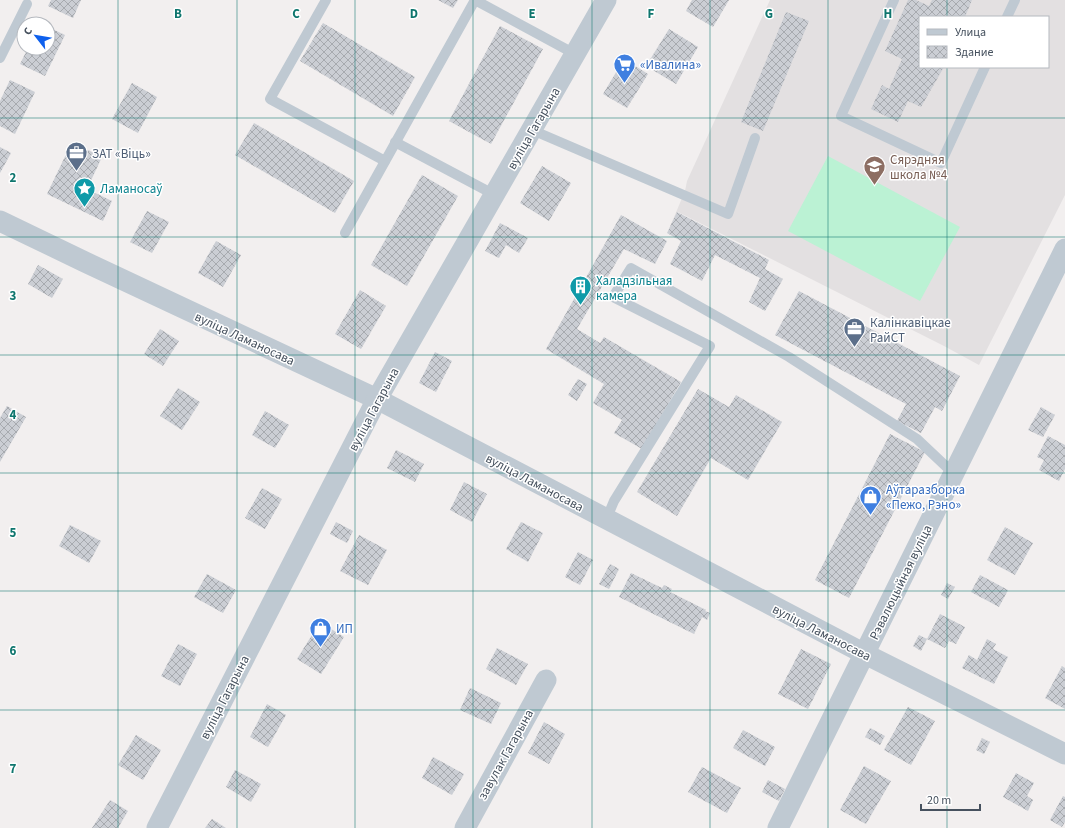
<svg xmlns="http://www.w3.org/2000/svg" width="1065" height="828" font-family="'Source Sans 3',sans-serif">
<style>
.education{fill:#e3e0e1;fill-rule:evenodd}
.pitch{fill:#bbf2d4}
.building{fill:url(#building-cross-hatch)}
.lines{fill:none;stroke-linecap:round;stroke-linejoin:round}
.lane{stroke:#bfc9d2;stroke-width:10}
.street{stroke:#bfc9d2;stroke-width:21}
.grid{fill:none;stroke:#0f766e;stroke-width:1;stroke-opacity:0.55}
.labels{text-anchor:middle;stroke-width:3;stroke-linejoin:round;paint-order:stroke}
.shop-label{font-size:13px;fill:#366cbe;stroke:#fff;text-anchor:start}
.street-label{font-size:13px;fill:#46515e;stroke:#fff}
.service-label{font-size:13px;fill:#4e5e75;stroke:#fff;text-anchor:start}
.education-label{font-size:13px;fill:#785e54;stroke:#fff;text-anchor:start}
.culture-label{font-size:13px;fill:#0d838f;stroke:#fff;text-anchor:start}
.grid-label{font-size:13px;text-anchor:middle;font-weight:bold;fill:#0f766e;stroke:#fff;stroke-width:3;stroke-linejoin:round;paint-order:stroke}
</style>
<defs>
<pattern id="building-cross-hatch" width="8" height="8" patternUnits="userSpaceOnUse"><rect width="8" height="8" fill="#cbced4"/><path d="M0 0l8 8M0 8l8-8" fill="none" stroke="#a7aaaf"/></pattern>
</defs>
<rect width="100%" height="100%" fill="#f2efef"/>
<!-- education -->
<path class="education" d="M 770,0 L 1065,0 L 1065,195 L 979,365 L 944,346 L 678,212 L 669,229 L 685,191 L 687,181 ZM 920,17 L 1048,17 L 1048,67 L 920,67 Z"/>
<!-- pitch -->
<polygon class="pitch" points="828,156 960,227 920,301 788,231"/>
<!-- building -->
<g class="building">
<polygon points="51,0 81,0 73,18 48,6"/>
<polygon points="438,0 458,0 453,8"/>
<polygon points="692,0 729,0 713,27 686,11"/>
<polygon points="908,0 916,0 929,6 932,0 972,0 965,17 920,17 920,67 944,67 921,107 908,101 898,122 871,109 882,85 889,89 902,59 885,51"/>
<polygon points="786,12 809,21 763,131 741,122"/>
<polygon points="323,23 415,77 393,116 300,61"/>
<polygon points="500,26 543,49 491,144 449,121"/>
<polygon points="48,27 65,35 45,76 20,64 28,48 48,48"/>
<polygon points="669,29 698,47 676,84 646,66"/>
<polygon points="624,59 648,74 627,108 603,94"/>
<polygon points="10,80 35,92 15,134 0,126 0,101"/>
<polygon points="132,83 157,97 138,133 112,119"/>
<polygon points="254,123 354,181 335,213 235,155"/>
<polygon points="72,142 102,157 87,189 112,201 103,221 47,194"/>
<polygon points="0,147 11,153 0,173"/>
<polygon points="542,166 571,183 549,221 520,203"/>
<polygon points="422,175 458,196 407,286 371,265"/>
<polygon points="147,211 169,222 152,253 130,242"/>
<polygon points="677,212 769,260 765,269 783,279 765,311 749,302 760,278 715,255 702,281 670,264 681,241 667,233"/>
<polygon points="621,215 667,241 655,264 624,249 577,329 600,343 604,337 681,382 642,449 614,433 622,420 593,403 604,384 546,349"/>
<polygon points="500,223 528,238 519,253 506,245 499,258 485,251"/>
<polygon points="216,241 241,255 223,287 198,273"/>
<polygon points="38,265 63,279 52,298 28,284"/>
<polygon points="360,290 386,306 361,349 335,334"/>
<polygon points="799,291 960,376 942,411 935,407 921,433 897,421 906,404 775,335"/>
<polygon points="160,329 179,341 163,366 144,354"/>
<polygon points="435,352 452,361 436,392 419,383"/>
<polygon points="578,379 587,384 577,401 568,395"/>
<polygon points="178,388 200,402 182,430 160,416"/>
<polygon points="698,389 729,407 736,395 782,422 748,480 711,458 677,516 637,492"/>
<polygon points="7,406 26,417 0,462 0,418"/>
<polygon points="1041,407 1055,415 1043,437 1028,430"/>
<polygon points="265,411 289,425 275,448 252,435"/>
<polygon points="890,434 925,452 849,598 815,580"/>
<polygon points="1048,436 1065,445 1065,469 1059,481 1039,470 1044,460 1037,457"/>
<polygon points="396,450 424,464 415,482 387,468"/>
<polygon points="464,482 487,494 472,522 450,510"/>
<polygon points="262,488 282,499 265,529 245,518"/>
<polygon points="336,522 353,531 347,543 330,534"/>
<polygon points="521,522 543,533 528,562 506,549"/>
<polygon points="70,525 101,541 89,563 59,546"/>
<polygon points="1005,527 1033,543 1015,575 987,560"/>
<polygon points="359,535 387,550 368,585 340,571"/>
<polygon points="578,552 593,560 580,585 565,577"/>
<polygon points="610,564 619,569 609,589 599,584"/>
<polygon points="631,573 662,588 664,585 672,589 670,592 706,610 705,611 710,613 707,620 702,617 694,634 619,597"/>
<polygon points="207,574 236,590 223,613 194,597"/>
<polygon points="980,575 1008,590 999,607 971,592"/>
<polygon points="947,583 955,587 948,599 941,595"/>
<polygon points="940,614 965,627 956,644 949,641 945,648 927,639"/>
<polygon points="320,622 344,637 321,674 297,659"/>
<polygon points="919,635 927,639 921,651 913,646"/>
<polygon points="987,639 996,644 993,649 1008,657 994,684 962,668 969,655 977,660"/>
<polygon points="178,644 197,654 180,686 161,676"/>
<polygon points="497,648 528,664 516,685 486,669"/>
<polygon points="801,649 831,664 808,709 778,694"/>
<polygon points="1062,666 1065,668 1065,709 1045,698"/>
<polygon points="470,688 501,703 491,724 460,710"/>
<polygon points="267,704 286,715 268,747 250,737"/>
<polygon points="908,707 935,721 911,765 884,750"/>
<polygon points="544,722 565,734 549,764 528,753"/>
<polygon points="870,728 885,736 880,745 865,737"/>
<polygon points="743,730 775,747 765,766 733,748"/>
<polygon points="136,735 161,750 143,780 118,765"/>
<polygon points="982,738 990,742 984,754 976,750"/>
<polygon points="433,757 464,774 452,795 422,778"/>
<polygon points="864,766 891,781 866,824 840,810"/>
<polygon points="702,767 741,788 727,813 688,792"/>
<polygon points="235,770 261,784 251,802 226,787"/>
<polygon points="1016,773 1034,783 1027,796 1033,800 1028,811 1003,797"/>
<polygon points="768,780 785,789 779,801 762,792"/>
<polygon points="1063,796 1065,797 1065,822 1062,827 1050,820"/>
<polygon points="110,800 128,811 118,828 92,828"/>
<polygon points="212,819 226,828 205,828"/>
</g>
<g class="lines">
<!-- lane -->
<g class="lane">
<polyline points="326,0 270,99 385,161"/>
<polyline points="475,0 575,54"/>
<polyline points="894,0 841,116 941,163 985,67"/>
<polyline points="1007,17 1015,0"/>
<polyline points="0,58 27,4"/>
<polyline points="532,130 728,214 755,138"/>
<polyline points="395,142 495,195"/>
<polyline points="345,233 475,0"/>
<polyline points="606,520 614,501 710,346 613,297 631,268 789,357 917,439 953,473"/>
</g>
<!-- street -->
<g class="street">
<polyline points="0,221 85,262 377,399 865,654 1065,754"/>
<polyline points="157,828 377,399 606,0"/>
<polyline points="465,828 546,680"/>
<polyline points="778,828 1065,249"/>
</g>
</g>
<!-- grid -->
<path class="grid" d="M 118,0 L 118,828M 237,0 L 237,828M 355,0 L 355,828M 473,0 L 473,828M 592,0 L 592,828M 710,0 L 710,828M 828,0 L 828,828M 947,0 L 947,17M 947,67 L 947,828M 0,118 L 1065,118M 0,237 L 1065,237M 0,355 L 1065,355M 0,473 L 1065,473M 0,591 L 1065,591M 0,710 L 1065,710"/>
<!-- icons -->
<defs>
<symbol id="supermarket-pin" viewBox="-11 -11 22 30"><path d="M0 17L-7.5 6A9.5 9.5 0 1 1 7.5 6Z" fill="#3f7fe0" stroke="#fff"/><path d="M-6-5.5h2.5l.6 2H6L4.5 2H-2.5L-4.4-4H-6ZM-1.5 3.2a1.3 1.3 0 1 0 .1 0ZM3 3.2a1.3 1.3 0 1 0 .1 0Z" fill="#fff"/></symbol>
<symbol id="office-pin" viewBox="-11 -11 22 30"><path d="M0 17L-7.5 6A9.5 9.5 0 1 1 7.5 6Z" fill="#5c6f8a" stroke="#fff"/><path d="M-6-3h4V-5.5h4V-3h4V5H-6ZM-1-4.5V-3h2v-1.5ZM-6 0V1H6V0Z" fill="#fff"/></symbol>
<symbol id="school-pin" viewBox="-11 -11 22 30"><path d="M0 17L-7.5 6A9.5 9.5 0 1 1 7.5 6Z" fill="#8d6e63" stroke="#fff"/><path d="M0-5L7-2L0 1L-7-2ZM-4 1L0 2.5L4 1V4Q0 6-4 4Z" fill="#fff"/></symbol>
<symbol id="sight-pin" viewBox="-11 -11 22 30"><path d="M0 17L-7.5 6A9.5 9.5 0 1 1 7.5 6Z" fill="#0f9aa8" stroke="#fff"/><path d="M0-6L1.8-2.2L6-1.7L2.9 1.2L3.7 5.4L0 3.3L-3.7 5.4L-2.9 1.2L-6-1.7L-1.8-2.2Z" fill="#fff"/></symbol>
<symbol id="building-pin" viewBox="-11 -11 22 30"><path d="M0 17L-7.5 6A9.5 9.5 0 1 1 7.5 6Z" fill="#0f9aa8" stroke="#fff"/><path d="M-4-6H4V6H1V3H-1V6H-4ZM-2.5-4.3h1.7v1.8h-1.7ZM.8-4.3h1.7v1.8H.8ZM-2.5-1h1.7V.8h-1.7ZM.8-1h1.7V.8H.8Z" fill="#fff"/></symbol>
<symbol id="shop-pin" viewBox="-11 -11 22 30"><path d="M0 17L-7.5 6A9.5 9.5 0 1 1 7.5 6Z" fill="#3f7fe0" stroke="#fff"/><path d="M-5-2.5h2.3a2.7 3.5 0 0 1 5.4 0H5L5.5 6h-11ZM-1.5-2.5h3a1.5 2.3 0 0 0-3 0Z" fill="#fff"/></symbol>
</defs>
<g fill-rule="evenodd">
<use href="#supermarket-pin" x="612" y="52" width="25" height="34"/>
<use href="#office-pin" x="64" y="140" width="25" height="34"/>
<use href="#school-pin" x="862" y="154" width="25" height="34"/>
<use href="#sight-pin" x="72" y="176" width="25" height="34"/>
<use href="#building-pin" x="568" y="274" width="25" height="34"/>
<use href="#office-pin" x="842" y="316" width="25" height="34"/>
<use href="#shop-pin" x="858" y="484" width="25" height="34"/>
<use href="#shop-pin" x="308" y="616" width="25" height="34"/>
</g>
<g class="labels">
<!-- shop labels -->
<g class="shop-label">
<text x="640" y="69">«Ивалина»</text>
<text x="886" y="494">Аўтаразборка<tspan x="886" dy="15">«Пежо, Рэно»</tspan></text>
<text x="336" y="633">ИП</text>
</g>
<!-- street labels -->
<g class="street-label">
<text transform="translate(533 128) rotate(-60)" y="5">вуліца Гагарына</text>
<text transform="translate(245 338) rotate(25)" y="5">вуліца Ламаносава</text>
<text transform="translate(373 409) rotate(-62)" y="5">вуліца Гагарына</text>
<text transform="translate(535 482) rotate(28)" y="5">вуліца Ламаносава</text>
<text transform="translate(900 582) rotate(-64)" y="5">Рэвалюцыйная вуліца</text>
<text transform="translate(822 632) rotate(27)" y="5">вуліца Ламаносава</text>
<text transform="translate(224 697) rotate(-63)" y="5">вуліца Гагарына</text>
<text transform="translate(505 754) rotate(-61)" y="5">завулак Гагарына</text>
</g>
<!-- service labels -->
<g class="service-label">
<text x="92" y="158">ЗАТ «Віць»</text>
<text x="870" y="327">Калінкавіцкае<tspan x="870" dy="15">РайСТ</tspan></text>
</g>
<!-- education labels -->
<g class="education-label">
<text x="890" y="164">Сярэдняя<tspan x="890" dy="15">школа №4</tspan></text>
</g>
<!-- culture labels -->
<g class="culture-label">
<text x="100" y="193">Ламаносаў</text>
<text x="596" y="285">Халадзільная<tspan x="596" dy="15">камера</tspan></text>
</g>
</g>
<g class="grid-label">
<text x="178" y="18">B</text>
<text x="296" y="18">C</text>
<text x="414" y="18">D</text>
<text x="532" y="18">E</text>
<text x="651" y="18">F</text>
<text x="769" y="18">G</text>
<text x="888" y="18">H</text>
<text x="13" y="182">2</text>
<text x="13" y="300">3</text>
<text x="13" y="419">4</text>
<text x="13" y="537">5</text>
<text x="13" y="655">6</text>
<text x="13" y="773">7</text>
</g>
<!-- legend -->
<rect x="919" y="16" width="130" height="52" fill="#ffffff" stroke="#b5b9bf"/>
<rect x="927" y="29" width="20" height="6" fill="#bfc9d2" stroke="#b5b9bf"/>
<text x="955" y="36" font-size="12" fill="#46515e">Улица</text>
<rect x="927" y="46" width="20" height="12" fill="url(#building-cross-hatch)" stroke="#b5b9bf"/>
<text x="955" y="56" font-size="12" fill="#46515e">Здание</text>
<!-- north arrow -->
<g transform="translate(36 36) rotate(301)"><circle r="19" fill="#ffffff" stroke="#b5b9bf"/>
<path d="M0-3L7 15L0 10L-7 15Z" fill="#0e60ed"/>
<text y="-6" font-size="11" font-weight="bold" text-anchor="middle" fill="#46515e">С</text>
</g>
<!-- scale -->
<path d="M921 804v6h59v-6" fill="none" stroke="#46515e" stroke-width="2"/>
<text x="927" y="804" font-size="12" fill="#46515e" stroke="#ffffff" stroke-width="3" paint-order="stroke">20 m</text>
</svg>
